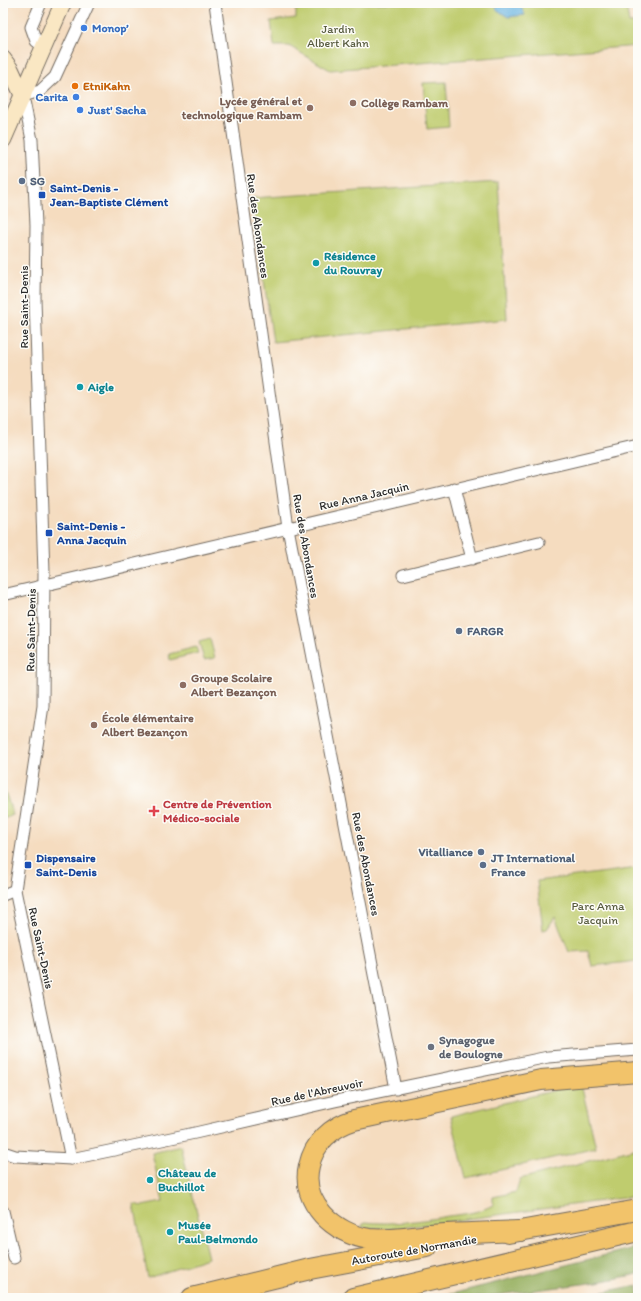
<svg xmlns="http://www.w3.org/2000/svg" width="641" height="1301" font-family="Itim,sans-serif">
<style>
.green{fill:#bfcc6e;stroke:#757c4c}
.forest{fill:#97b061;stroke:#616e46}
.water{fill:#67b4e1;stroke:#497086}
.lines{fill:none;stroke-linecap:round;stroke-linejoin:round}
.street-casing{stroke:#72695f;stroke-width:13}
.secondary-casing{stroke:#72695f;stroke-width:18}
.highway-casing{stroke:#72695f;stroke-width:22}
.street{stroke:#fff;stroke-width:11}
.secondary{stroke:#fae7c3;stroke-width:16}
.highway{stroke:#f2c36a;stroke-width:20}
.shop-dot{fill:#3f7fe0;stroke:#fdfcf7;stroke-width:1.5}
.food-dot{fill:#e8710a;stroke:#fdfcf7;stroke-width:1.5}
.education-dot{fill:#8d6e63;stroke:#fdfcf7;stroke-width:1.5}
.service-dot{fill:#5c6f8a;stroke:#fdfcf7;stroke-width:1.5}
.transit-dot{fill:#1a4fb4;stroke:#fdfcf7;stroke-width:1.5}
.culture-dot{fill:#0f9aa8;stroke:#fdfcf7;stroke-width:1.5}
.health-dot{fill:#e0444e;stroke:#fdfcf7;stroke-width:1.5}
.worship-dot{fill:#6b7280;stroke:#fdfcf7;stroke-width:1.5}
.labels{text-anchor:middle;stroke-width:3;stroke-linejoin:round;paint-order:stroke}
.shop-label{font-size:12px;font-weight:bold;fill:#366cbe;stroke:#fdfcf7;text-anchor:start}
.park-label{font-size:12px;fill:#575b3f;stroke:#fdfcf7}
.food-label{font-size:12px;font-weight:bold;fill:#c56008;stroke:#fdfcf7;text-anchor:start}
.education-label{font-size:12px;font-weight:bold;fill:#785e54;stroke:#fdfcf7;text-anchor:start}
.service-label{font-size:12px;font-weight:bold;fill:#4e5e75;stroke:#fdfcf7;text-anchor:start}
.transit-label{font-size:12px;font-weight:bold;fill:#164399;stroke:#fdfcf7;text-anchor:start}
.street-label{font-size:12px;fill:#2b2b2b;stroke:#fdfcf7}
.culture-label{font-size:12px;font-weight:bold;fill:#0d838f;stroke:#fdfcf7;text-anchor:start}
.health-label{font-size:12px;font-weight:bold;fill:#be3a42;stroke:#fdfcf7;text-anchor:start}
.worship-label{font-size:12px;font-weight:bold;fill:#5b616d;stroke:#fdfcf7;text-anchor:start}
</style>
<rect width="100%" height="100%" fill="#fdfcf7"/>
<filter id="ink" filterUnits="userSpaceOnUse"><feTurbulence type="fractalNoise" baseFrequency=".025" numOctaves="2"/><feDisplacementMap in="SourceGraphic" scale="8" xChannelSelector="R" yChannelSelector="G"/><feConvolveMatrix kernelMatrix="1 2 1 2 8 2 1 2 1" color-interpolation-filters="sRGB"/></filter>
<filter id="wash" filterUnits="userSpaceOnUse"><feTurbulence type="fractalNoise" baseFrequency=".012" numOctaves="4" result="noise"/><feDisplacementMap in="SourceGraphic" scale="16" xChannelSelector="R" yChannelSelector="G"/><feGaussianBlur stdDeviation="0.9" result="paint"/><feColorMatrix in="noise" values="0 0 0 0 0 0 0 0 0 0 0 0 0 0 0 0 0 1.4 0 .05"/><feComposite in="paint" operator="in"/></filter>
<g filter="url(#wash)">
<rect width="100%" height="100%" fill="#f5dcbf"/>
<!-- green -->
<g class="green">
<polygon points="296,3 626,3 629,23 638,23 638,46 330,70 289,46 274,46 271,21 296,18"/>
<polygon points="446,82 449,127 427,129 423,83"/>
<polygon points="498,182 507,319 273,342 252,198"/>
<polygon points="210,639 215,658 204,660 199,642"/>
<polygon points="196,647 198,653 170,660 169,654"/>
<polygon points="3,786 13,815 3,819"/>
<polygon points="638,868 638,961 592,966 588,951 569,952 555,917 547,929 543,930 537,881"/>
<polygon points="581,1084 596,1148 466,1178 451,1116"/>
<polygon points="181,1146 208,1258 148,1278 134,1204 142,1206 163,1202 152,1153"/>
<path d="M 638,1148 L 638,1196 L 423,1225 L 390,1229 L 361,1227 L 365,1222 C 393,1225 420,1221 448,1216 C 464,1214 478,1213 493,1205 L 493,1197 L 516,1192 L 520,1179 Z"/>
</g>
<!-- forest -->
<g class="forest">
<polygon points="638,1247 638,1274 598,1282 473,1298 435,1298"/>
<polygon points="638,1285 638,1298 572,1298 577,1297"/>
</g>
<!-- water -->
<polygon class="water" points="519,3 525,15 508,17 496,9 497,4"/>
</g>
<g filter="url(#ink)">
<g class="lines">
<defs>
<g id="street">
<polyline points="41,3 31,27 36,41 44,47"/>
<polyline points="215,3 288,528 396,1089"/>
<polyline points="454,488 472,559"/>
<polyline points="403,575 539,542"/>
<polyline points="3,595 638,446"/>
<polyline points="3,895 15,890"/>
<polyline points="3,1152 15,1156 71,1159 195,1133 335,1101 548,1057 638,1050"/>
<polyline points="71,1159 15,890 43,706 44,573 35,299 36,225 32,140 23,96 40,91 55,77 89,3"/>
<polyline points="3,1211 14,1258"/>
</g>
<g id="secondary">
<polyline points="3,59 11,70 23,96"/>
<polyline points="3,140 63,3"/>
</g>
<g id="highway">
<path d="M 521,1231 C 490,1232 460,1233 430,1235 C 410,1237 389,1241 369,1239 C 335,1234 300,1203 309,1166 C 314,1143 331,1127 354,1120 L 541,1080 L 638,1072"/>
<polyline points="508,1233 638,1210"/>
<polyline points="192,1298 310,1269 427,1247"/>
<polyline points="353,1298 638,1231"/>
</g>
</defs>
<!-- street casing -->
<use href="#street" class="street-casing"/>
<!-- secondary casing -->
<use href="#secondary" class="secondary-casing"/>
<!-- highway casing -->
<use href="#highway" class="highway-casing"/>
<!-- street -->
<use href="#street" class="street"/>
<!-- secondary -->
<use href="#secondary" class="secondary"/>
<!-- highway -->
<use href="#highway" class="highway"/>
</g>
</g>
<!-- markers -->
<g class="shop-dot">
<circle cx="84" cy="28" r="4"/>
<circle cx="76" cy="97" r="4"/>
<circle cx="80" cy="110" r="4"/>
</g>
<circle class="food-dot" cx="75" cy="86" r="4"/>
<g class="education-dot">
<circle cx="353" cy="103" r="4"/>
<circle cx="310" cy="108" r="4"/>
<circle cx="183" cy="685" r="4"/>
<circle cx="94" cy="725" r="4"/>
</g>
<g class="service-dot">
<circle cx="22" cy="181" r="4"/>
<circle cx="459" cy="631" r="4"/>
<circle cx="481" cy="852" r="4"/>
<circle cx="483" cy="865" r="4"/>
</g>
<g class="transit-dot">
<rect x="38" y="191" width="8" height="8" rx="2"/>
<rect x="45" y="529" width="8" height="8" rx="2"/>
<rect x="24" y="861" width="8" height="8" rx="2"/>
</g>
<g class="culture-dot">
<circle cx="316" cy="263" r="4"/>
<circle cx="80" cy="387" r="4"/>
<circle cx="150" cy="1180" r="4"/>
<circle cx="170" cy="1232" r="4"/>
</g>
<path class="health-dot" d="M152 805h4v4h4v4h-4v4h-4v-4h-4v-4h4z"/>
<circle class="worship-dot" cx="431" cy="1047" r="4"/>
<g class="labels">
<!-- shop labels -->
<g class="shop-label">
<text x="92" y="32">Monop’</text>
<text x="68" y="101" text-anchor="end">Carita</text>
<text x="88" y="114">Just' Sacha</text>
</g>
<!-- park labels -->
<g class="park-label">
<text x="338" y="33">Jardin<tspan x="338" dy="14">Albert Kahn</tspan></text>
<text x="598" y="910">Parc Anna<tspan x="598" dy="14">Jacquin</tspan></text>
</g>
<!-- food labels -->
<g class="food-label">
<text x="83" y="90">EtniKahn</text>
</g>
<!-- education labels -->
<g class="education-label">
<text x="302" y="105" text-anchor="end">Lycée général et<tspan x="302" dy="14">technologique Rambam</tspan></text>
<text x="361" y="107">Collège Rambam</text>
<text x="191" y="682">Groupe Scolaire<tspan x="191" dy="14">Albert Bezançon</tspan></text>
<text x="102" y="722">École élémentaire<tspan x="102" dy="14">Albert Bezançon</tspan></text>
</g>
<!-- service labels -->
<g class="service-label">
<text x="30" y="185">SG</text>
<text x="467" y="635">FARGR</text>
<text x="473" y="856" text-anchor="end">Vitalliance</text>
<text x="491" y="862">JT International<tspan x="491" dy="14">France</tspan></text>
</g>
<!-- transit labels -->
<g class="transit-label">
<text x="50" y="192">Saint-Denis -<tspan x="50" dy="14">Jean-Baptiste Clément</tspan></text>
<text x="57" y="530">Saint-Denis -<tspan x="57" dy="14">Anna Jacquin</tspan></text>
<text x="36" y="862">Dispensaire<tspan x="36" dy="14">Saint-Denis</tspan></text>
</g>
<!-- street labels -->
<g class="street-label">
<text transform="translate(258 226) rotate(82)" y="4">Rue des Abondances</text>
<text transform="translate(24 307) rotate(-90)" y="4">Rue Saint-Denis</text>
<text transform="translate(364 496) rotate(-13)" y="4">Rue Anna Jacquin</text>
<text transform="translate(306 546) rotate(80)" y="4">Rue des Abondances</text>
<text transform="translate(31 630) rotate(-89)" y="4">Rue Saint-Denis</text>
<text transform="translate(366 864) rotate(79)" y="4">Rue des Abondances</text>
<text transform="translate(41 948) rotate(78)" y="4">Rue Saint-Denis</text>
<text transform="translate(317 1092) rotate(-12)" y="4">Rue de l'Abreuvoir</text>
<text transform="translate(414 1250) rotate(-10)" y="4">Autoroute de Normandie</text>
</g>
<!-- culture labels -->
<g class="culture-label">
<text x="324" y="260">Résidence<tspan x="324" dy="14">du Rouvray</tspan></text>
<text x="88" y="391">Aigle</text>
<text x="158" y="1177">Château de<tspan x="158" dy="14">Buchillot</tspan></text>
<text x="178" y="1229">Musée<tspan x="178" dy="14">Paul-Belmondo</tspan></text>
</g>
<!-- health labels -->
<g class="health-label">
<text x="163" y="808">Centre de Prévention<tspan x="163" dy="14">Médico-sociale</tspan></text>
</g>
<!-- worship labels -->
<g class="worship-label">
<text x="439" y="1044">Synagogue<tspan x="439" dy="14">de Boulogne</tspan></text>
</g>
</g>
<!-- margin -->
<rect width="641" height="1301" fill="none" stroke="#fdfcf7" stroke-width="16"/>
</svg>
